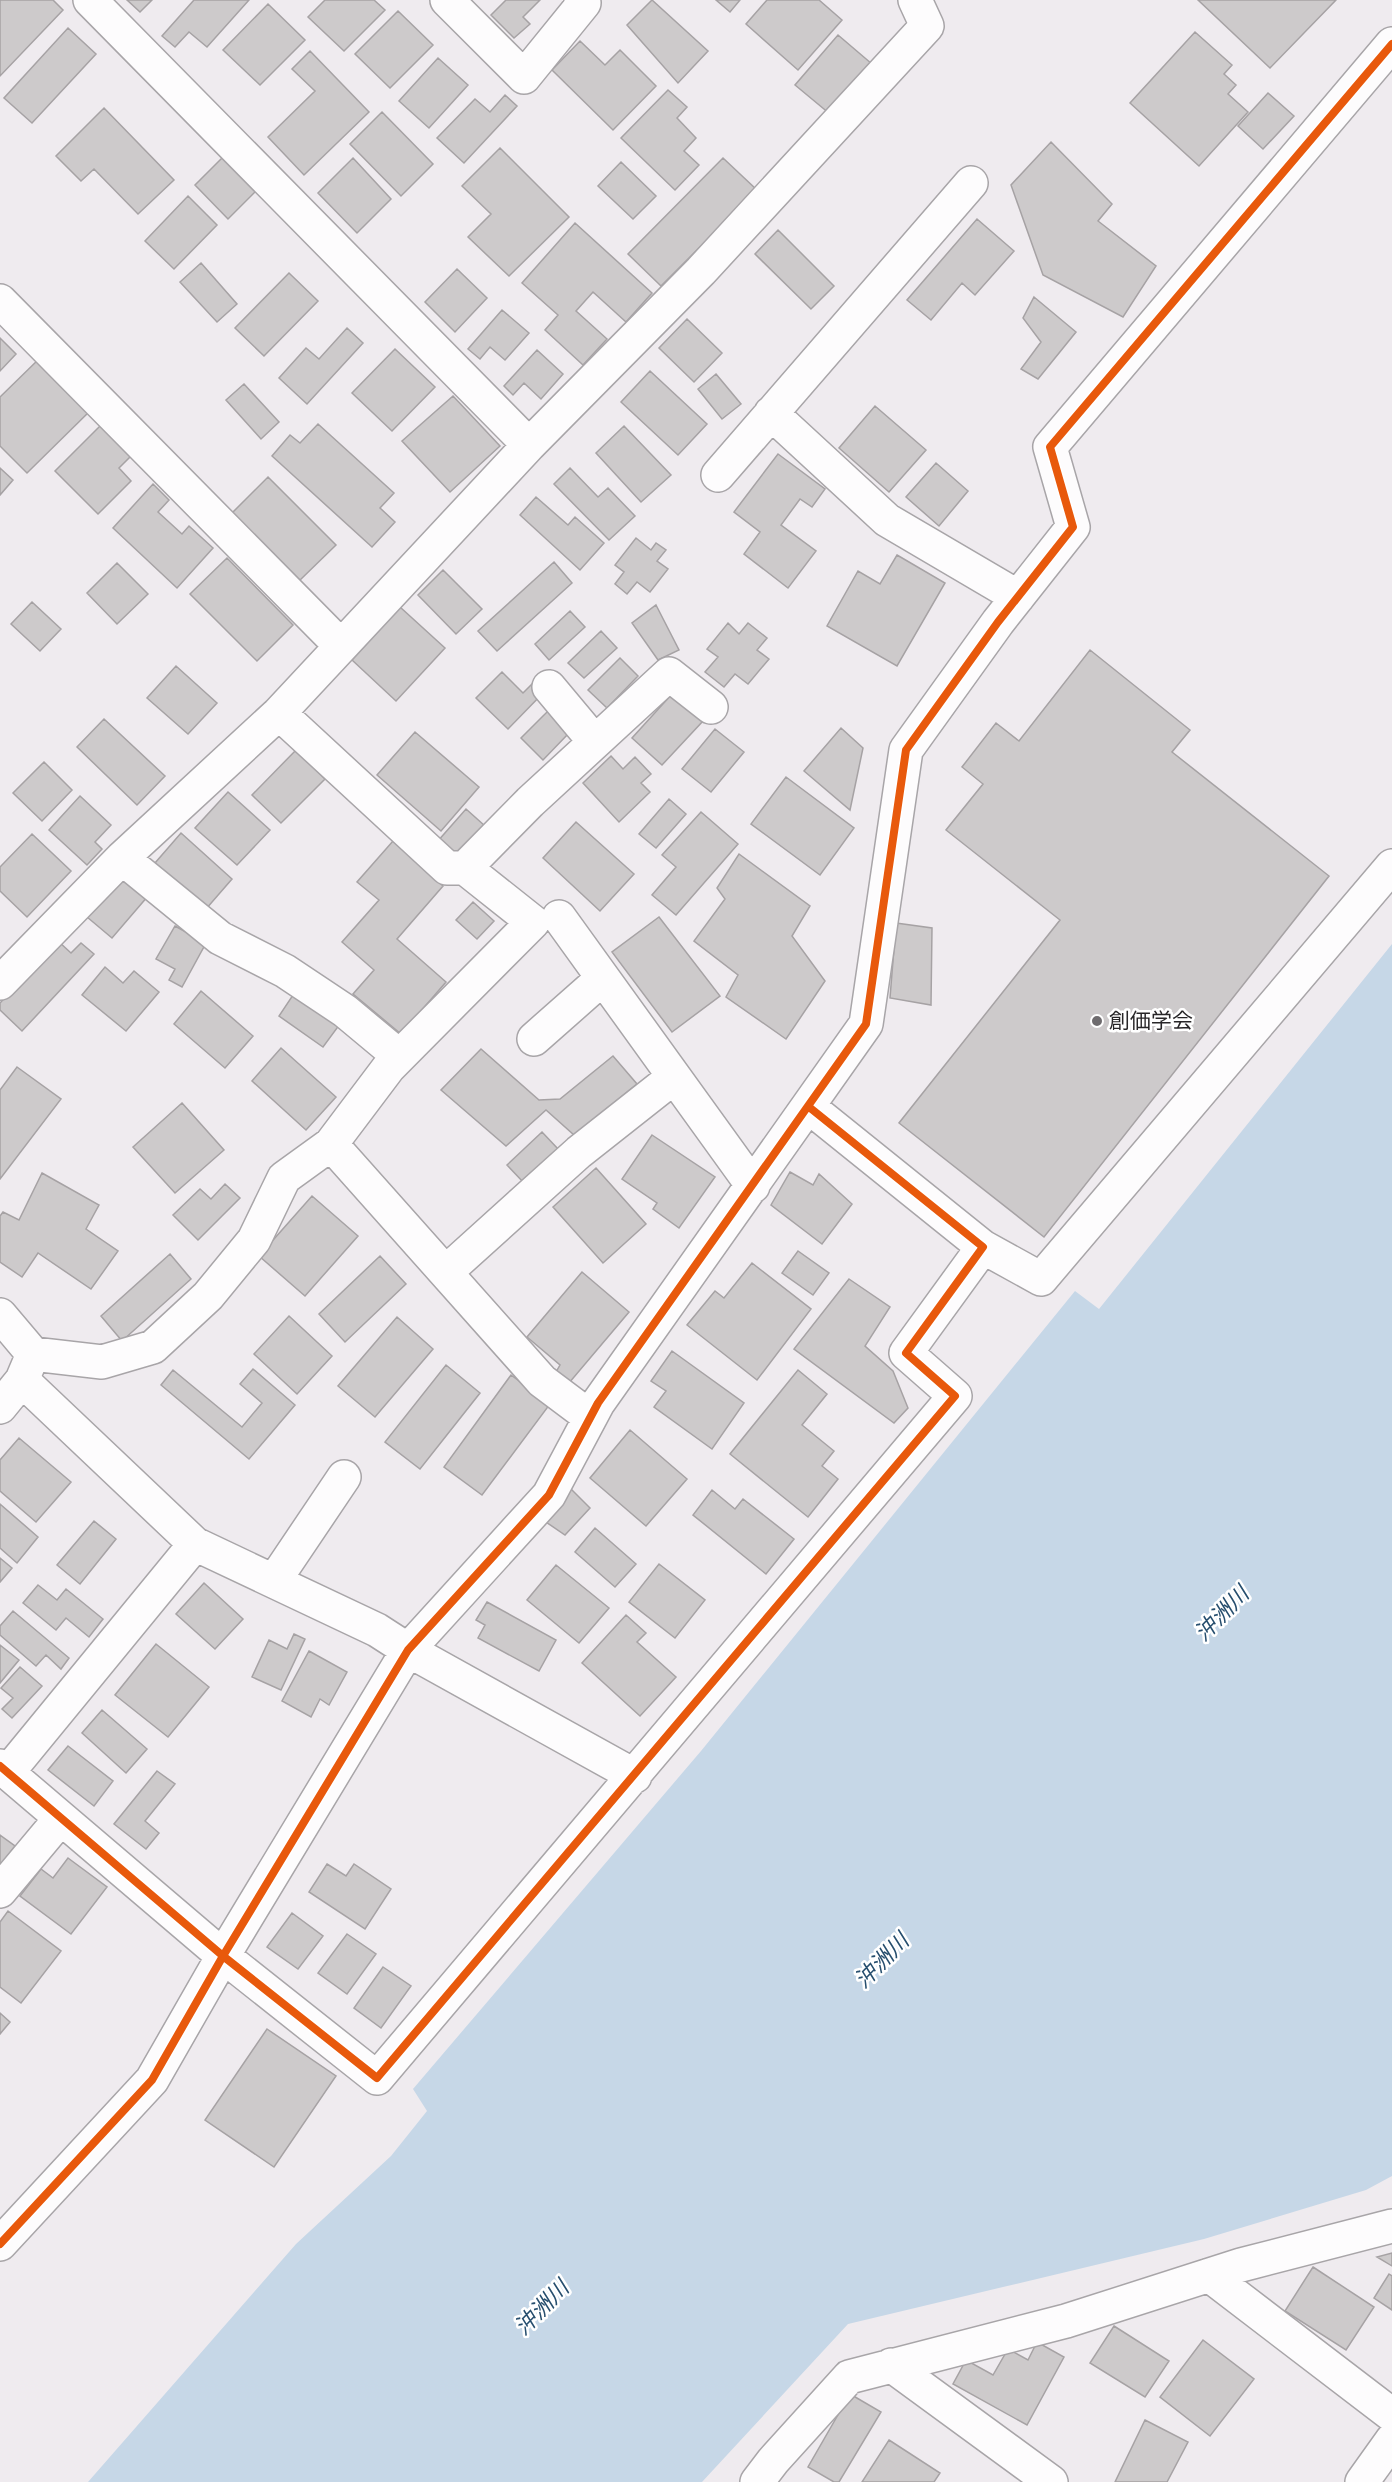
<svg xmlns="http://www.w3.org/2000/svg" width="1392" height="2482" font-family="'Alegreya Sans','Noto Sans JP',sans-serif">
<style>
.water{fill:#c6d7e7}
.building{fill:#cdcacb;stroke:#a6a2a4;stroke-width:1.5}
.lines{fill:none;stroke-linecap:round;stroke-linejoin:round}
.minor-casing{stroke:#a8a5a8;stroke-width:36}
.minor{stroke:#fdfcfd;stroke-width:33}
.cycleway-casing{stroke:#fff;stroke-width:11}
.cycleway{stroke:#e8590c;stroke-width:8}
.poi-dot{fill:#6e6b6e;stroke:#fff;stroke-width:2}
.labels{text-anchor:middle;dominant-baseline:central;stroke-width:5;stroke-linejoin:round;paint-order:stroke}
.poi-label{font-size:21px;fill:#282628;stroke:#fff;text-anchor:start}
.water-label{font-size:22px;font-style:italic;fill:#264e6e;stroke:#fff}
</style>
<rect width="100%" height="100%" fill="#efebef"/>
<path class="water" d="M1392,944V2176L1366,2190L1204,2239L848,2324L702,2482H88L296,2244L391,2156L427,2111L413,2089L701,1751L1075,1291L1099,1309Z"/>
<path class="building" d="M0,0H53L63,10L0,76Z
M127,0H152L140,12Z
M194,0H249L207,47L189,32L175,47L162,36Z
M325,0H374L385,10L344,51L308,17Z
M506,0H540L523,17L530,24L514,38L491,15Z
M652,0L708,51L678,83L627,25Z
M716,0H740L730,12Z
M767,0H819L842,20L798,70L746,24Z
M1198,0H1336L1270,68Z
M268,4L305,40L260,85L223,50Z
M398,11L433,45L390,88L355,54Z
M68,28L96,54L32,123L4,98Z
M1195,32L1232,65L1224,74L1236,85L1228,94L1248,112L1199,166L1130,103Z
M838,35L872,64L830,114L795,85Z
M580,41L605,65L620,50L656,86L613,130L552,70Z
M310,51L369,112L304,175L268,137L315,91L292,69Z
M438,58L468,85L429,128L399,101Z
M668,90L687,107L677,118L696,138L684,151L699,165L675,190L621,138Z
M1268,93L1294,116L1263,149L1238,126Z
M505,95L517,106L464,163L437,138L475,99L490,112Z
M104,108L174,180L138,214L94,169L81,181L56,156Z
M382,112L433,164L401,196L350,144Z
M1051,142L1112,204L1098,221L1156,266L1123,317L1043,275L1011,185Z
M500,148L569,217L509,276L468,237L491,214L462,186Z
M224,156L257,190L228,219L195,185Z
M353,158L391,199L357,233L318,193Z
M723,158L757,190L661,286L628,254Z
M621,162L656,196L633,219L598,186Z
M188,196L217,225L174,269L145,241Z
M977,219L1014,251L975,295L962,283L931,320L907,300Z
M575,223L652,293L626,322L593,292L576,311L607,339L583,365L545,330L558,315L522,283Z
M778,230L834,286L811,309L755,254Z
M201,263L237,304L217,322L180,282Z
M457,269L487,298L455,332L425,302Z
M289,273L318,301L264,356L235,328Z
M1034,297L1076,332L1038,379L1021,369L1041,342L1023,318Z
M502,310L529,333L505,360L490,347L480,359L468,349Z
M687,319L722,353L694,382L659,348Z
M347,328L363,343L307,404L279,378L306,348L319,359Z
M0,338L16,354L0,371Z
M395,349L435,387L392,431L352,393Z
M537,350L563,374L541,399L524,383L513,395L504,386Z
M42,356L94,407L27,473L0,446V397Z
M650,371L707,424L678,455L621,402Z
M716,374L741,404L722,419L698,389Z
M244,384L279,422L261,439L226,400Z
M453,396L500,446L450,492L402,441Z
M875,406L926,450L889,492L839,448Z
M102,424L132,455L119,468L131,481L98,514L55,471Z
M318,424L394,493L380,508L395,522L372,547L272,456L290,435L300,443Z
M624,426L671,475L641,502L596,453Z
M778,454L825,489L812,507L800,499L781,525L816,551L788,588L744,554L760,532L734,512Z
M936,463L968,491L939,526L906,497Z
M0,468L13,480L0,495Z
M570,468L598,497L608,488L635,516L609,540L554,484Z
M268,477L336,545L298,582L231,514Z
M153,484L169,500L158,512L182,534L189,526L213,548L177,588L113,528Z
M536,497L568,525L575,517L604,543L580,570L520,515Z
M636,538L651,550L656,543L666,550L657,561L668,569L650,592L637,582L627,594L615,584L624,572L615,565Z
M897,555L945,583L897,666L827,626L858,571L880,584Z
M227,558L293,625L257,661L190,594Z
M554,562L572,583L497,651L478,631Z
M117,563L148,594L117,624L87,593Z
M443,570L482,609L456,634L418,595Z
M32,602L61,629L40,651L11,624Z
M656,605L679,650L658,660L632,623Z
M400,607L445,648L396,701L352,660Z
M570,611L585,627L549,660L535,644Z
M728,623L739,634L748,623L767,638L757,650L769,659L748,684L735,674L724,687L705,672L718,657L707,649Z
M601,631L617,648L584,678L568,663Z
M1090,650L1190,730L1172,752L1329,876L1044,1237L899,1123L1060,920L946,830L983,784L962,767L996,723L1019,741Z
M620,658L638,676L607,708L588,690Z
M176,666L217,703L188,734L147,698Z
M502,672L523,693L532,684L543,693L508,729L476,698Z
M672,694L703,721L662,765L632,738Z
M548,711L569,733L543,760L521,738Z
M104,719L165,776L137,805L77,747Z
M841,728L863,748L850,810L804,771Z
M715,729L744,752L711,792L682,769Z
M415,732L479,787L441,831L377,775Z
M296,750L325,779L281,823L252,795Z
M611,756L623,769L635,757L651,774L641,783L650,792L619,822L583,783Z
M44,762L72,790L42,821L13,793Z
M786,777L854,828L820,875L751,824Z
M228,792L270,830L237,865L195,828Z
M80,796L111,825L95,842L102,849L87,865L49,830Z
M669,799L686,814L656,848L639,834Z
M466,809L485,826L455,859L437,842Z
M701,812L738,844L676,915L652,895L676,867L662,855Z
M576,822L634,874L600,911L543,858Z
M181,833L232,879L206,909L155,863Z
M32,834L71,871L27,917L0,891V867Z
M393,841L443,886L397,939L446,982L401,1034L353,994L374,970L342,942L379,900L357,882Z
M739,854L810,906L792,936L825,981L786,1039L726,997L738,975L694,941L725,899L717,888Z
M123,874L148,896L112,938L87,917Z
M473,902L494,921L477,939L456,920Z
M659,917L720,996L672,1032L612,952Z
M896,923L932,928L931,1005L890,998Z
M175,926L206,943L182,987L169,980L175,969L156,959Z
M58,941L71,953L81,943L94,954L22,1031L0,1010V1003Z
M105,967L123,983L134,971L159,992L126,1031L82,995Z
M201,991L253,1036L225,1068L174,1024Z
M295,992L340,1024L323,1047L279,1016Z
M281,1048L336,1097L306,1130L252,1081Z
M481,1049L539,1100L560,1099L613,1056L637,1084L574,1135L546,1110L506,1146L441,1090Z
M17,1067L61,1099L0,1179V1090Z
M182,1103L224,1150L175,1193L133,1147Z
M542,1132L559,1150L524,1183L507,1165Z
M652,1135L715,1177L679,1228L653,1209L657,1203L622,1179Z
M596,1168L646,1224L603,1263L553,1207Z
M790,1172L813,1185L819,1174L852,1204L822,1244L771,1205Z
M42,1173L99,1205L86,1229L118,1251L91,1289L38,1253L22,1277L0,1262V1216L3,1212L19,1220Z
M225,1184L240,1198L198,1240L173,1215L200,1189L211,1199Z
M312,1196L358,1236L305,1296L259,1256Z
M798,1251L829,1273L813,1295L782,1273Z
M170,1254L191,1279L122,1341L101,1316Z
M380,1256L406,1284L345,1342L319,1314Z
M752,1263L811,1309L757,1380L687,1325L715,1291L724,1298Z
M582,1272L629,1312L569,1383L556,1372L560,1365L527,1337Z
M849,1279L890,1307L865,1346L893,1371L908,1408L894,1423L794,1349Z
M289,1316L332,1356L297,1394L254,1354Z
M397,1317L433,1349L375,1417L338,1386Z
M672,1351L744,1403L712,1449L654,1407L666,1391L651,1381Z
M446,1365L480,1393L420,1469L385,1442Z
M253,1369L295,1405L249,1459L161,1385L173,1370L242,1427L262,1403L240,1384Z
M798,1370L827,1394L802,1425L834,1451L822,1466L838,1479L808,1517L730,1454Z
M511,1375L550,1404L482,1495L444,1467Z
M630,1430L687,1479L646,1526L590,1478Z
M19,1438L71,1482L36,1522L0,1491V1460Z
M570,1488L590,1508L565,1535L543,1520Z
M712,1490L735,1509L743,1499L794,1539L766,1574L693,1515Z
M0,1504L38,1537L17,1563L0,1548Z
M94,1521L116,1539L80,1584L57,1565Z
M595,1528L636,1564L615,1587L575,1552Z
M0,1558L12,1568L0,1582Z
M659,1564L705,1600L675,1638L629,1602Z
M556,1565L609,1608L579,1643L527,1600Z
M204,1583L243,1619L215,1649L176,1614Z
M38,1585L57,1600L66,1589L103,1619L89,1637L66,1618L56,1630L23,1603Z
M487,1602L556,1640L539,1671L478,1638L485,1625L476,1620Z
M13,1611L69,1658L61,1669L46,1655L36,1666L0,1635V1626Z
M626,1615L646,1633L637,1642L676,1677L640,1716L582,1663Z
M294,1634L305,1639L281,1690L252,1677L269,1640L287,1649Z
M156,1644L209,1687L168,1737L115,1695Z
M0,1645L19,1660L0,1683Z
M309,1651L347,1672L329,1705L320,1699L311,1717L282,1701Z
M20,1667L42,1686L12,1718L2,1709L13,1698L1,1688Z
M102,1710L147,1749L126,1773L82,1733Z
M68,1746L113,1781L94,1806L48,1770Z
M157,1771L175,1784L145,1821L159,1833L146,1849L114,1824Z
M0,1835L15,1846L0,1866Z
M68,1858L107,1887L71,1934L20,1896L41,1869L53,1878Z
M327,1864L346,1876L354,1864L391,1889L365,1929L309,1892Z
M8,1911L61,1951L21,2003L0,1987V1922Z
M292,1913L323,1936L298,1969L267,1947Z
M347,1934L376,1954L347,1994L318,1973Z
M383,1967L411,1986L381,2028L354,2008Z
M0,2013L10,2022L0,2034Z
M267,2029L336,2076L274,2167L205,2120Z
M1392,2253V2266L1377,2257Z
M1313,2267L1374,2307L1346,2350L1285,2311Z
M1389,2274L1392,2276V2310L1374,2298Z
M1114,2326L1169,2361L1145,2397L1090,2363Z
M1203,2340L1254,2379L1210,2436L1160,2397Z
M1037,2342L1064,2357L1027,2425L953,2384L966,2360L993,2375L1008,2349L1028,2360Z
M850,2394L881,2412L839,2482H834L808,2467Z
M1145,2420L1188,2442L1167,2482H1115Z
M889,2440L940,2473L934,2482H862Z"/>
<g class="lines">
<g class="minor-casing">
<path id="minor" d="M90,0L529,445
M447,0L524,77L584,3L581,0
M0,301L341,646
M771,413L887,520L1018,597
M718,475L971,183
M549,687L595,742
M279,713L447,868H465
M122,858L220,938L285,971L345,1011L399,1056
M559,917L753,1186
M0,983L122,858L279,713L529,445L701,271L927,26L915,0
M534,1039L603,978
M983,1247L1041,1279L1392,866
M446,1272L579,1152L674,1077
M0,1315L33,1354
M22,1380L33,1354L102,1362L153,1347L208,1296L254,1240L284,1178L331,1144
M0,1407L22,1380L195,1544L377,1630L408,1650L635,1776
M590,1417L542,1381L331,1144L389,1067L533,922L465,868L530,802L669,674L711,707
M274,1581L344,1477
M0,1766L223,1956L377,2078L955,1396L906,1353L983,1247L809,1107
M8,1772L195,1544
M0,1891L61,1818
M0,2244L152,2080L223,1956L408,1650L549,1495L598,1403L866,1024L906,750L998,622L1073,527L1050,447L1392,44
M1209,2275L1392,2415
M891,2365L1051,2482
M757,2482L773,2461L849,2377L1066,2321L1241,2265L1392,2226
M1362,2482L1392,2440"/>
</g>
<use href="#minor" class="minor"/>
<g class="cycleway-casing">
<path id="cycleway" d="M0,1766L223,1956L377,2078L955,1396L906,1353L983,1247L809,1107
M0,2244L152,2080L223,1956L408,1650L549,1495L598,1403L866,1024L906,750L998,622L1073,527L1050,447L1392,44"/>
</g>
<use href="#cycleway" class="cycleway"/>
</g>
<circle class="poi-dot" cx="1097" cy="1021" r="6"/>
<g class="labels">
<g class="poi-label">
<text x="1109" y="1021">創価学会</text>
</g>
<g class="water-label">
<text transform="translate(1222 1614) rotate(-46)">沖洲川</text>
<text transform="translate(882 1961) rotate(-46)">沖洲川</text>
<text transform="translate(542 2308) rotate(-46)">沖洲川</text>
</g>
</g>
</svg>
